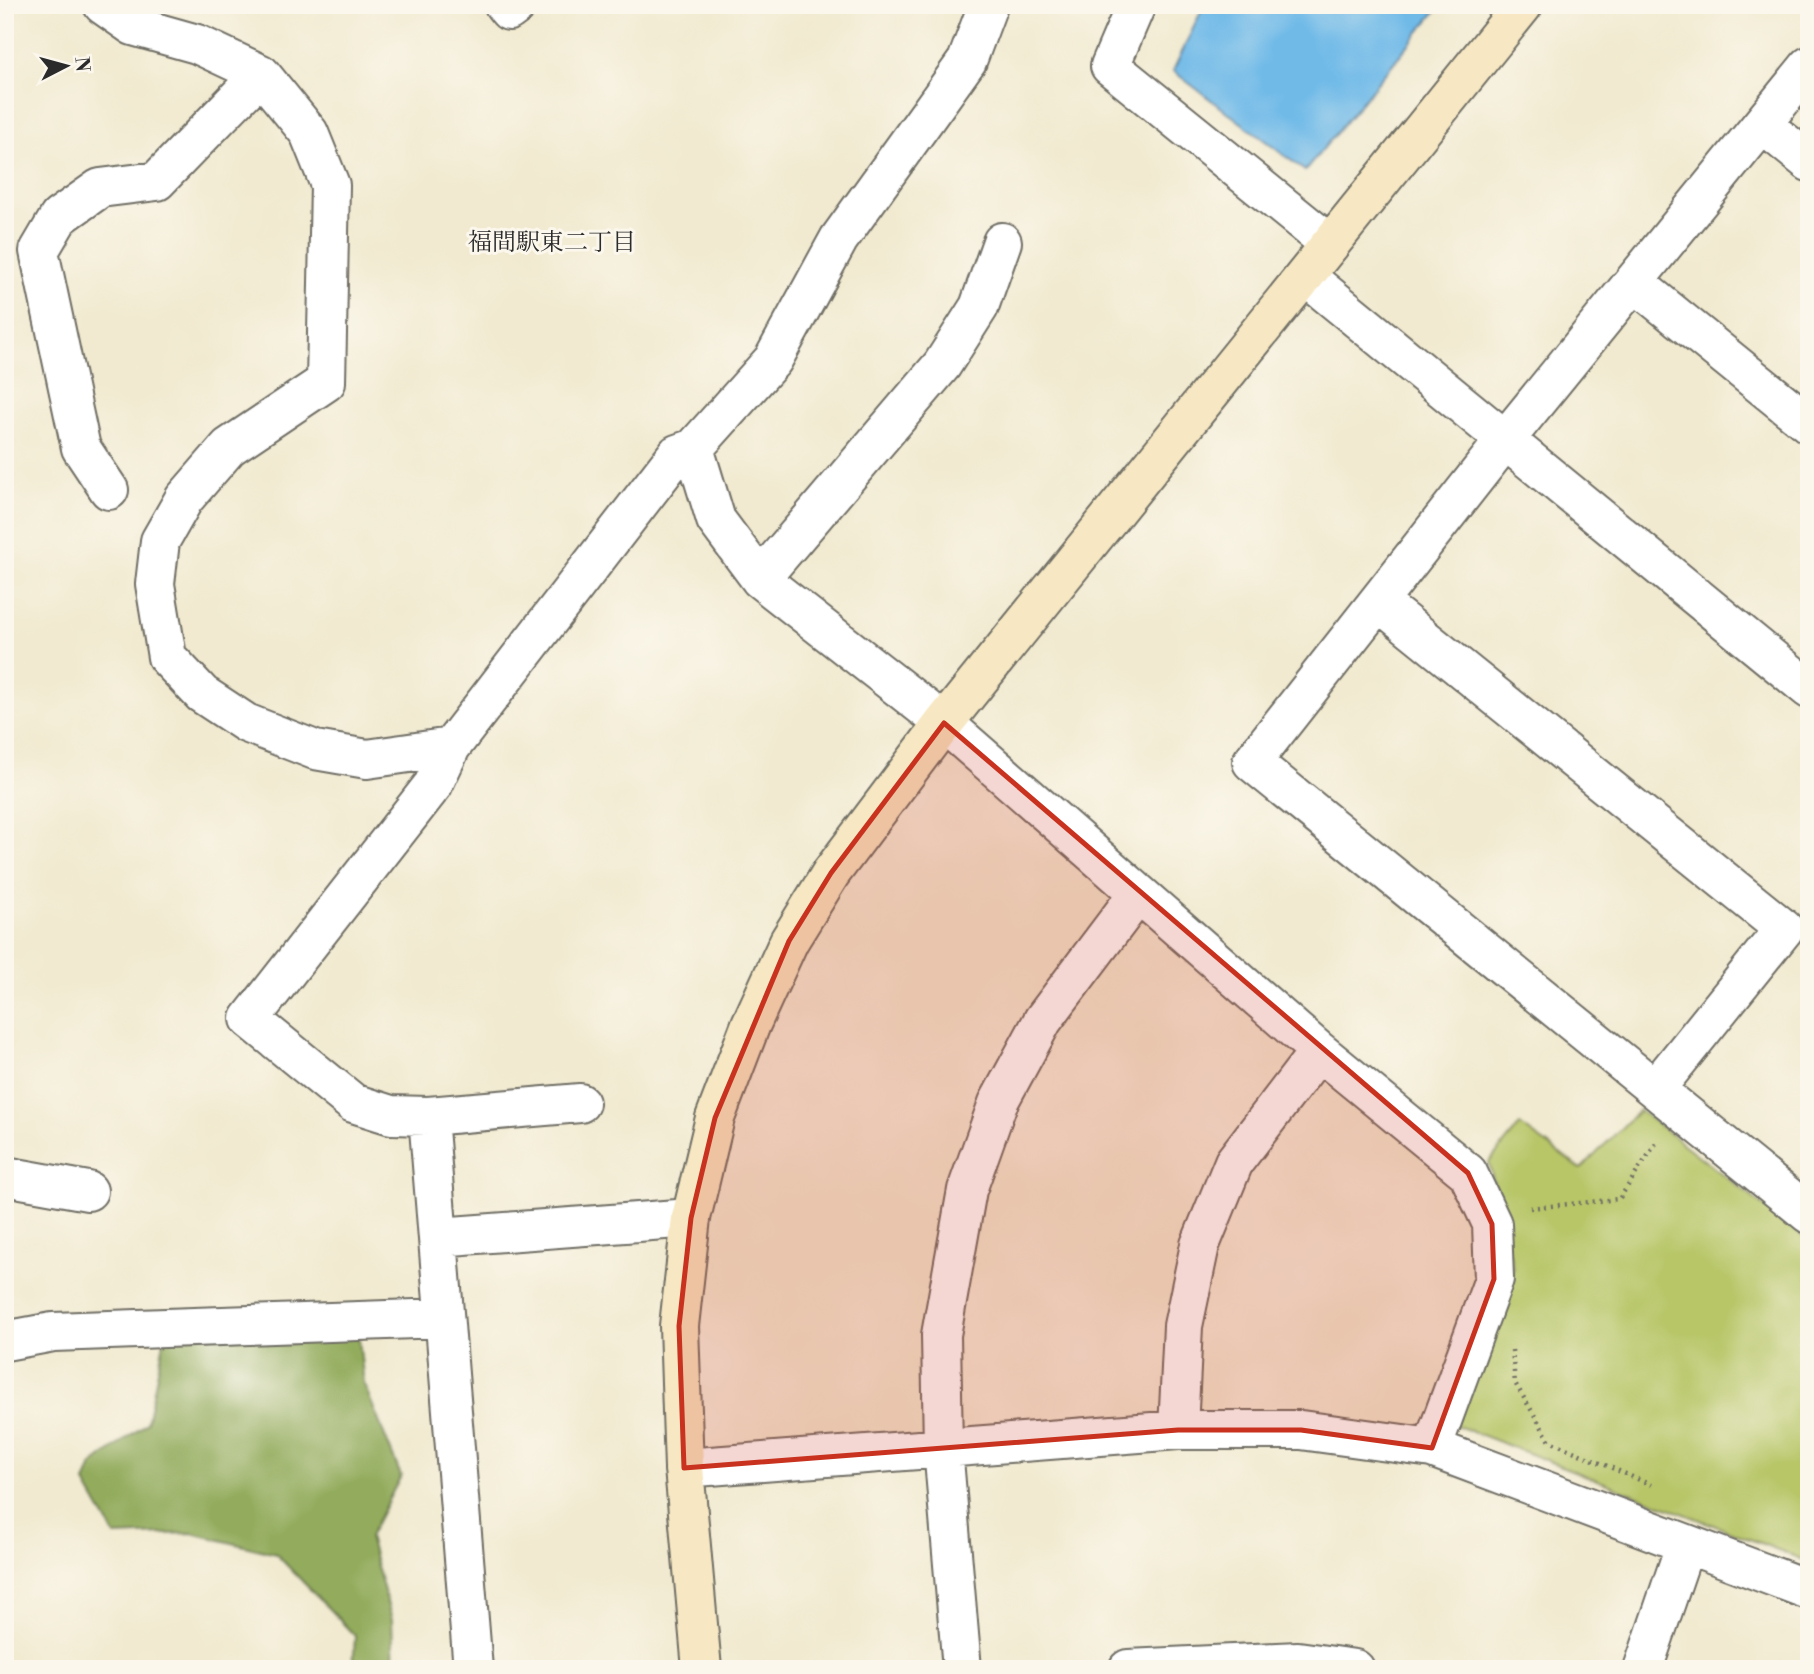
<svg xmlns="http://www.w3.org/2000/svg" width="1814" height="1674" font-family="'Libre Bodoni','Noto Serif JP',serif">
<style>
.green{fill:#b8c668;stroke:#72784a;stroke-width:2}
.forest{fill:#92ab5c;stroke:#5e6b44;stroke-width:2}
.water{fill:#6fbae8;stroke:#4d728a;stroke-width:2}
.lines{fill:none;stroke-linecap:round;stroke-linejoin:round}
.street-casing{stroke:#706e65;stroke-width:42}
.secondary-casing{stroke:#706e65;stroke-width:42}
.path{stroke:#706e65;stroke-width:4.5;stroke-dasharray:2 5;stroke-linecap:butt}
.street{stroke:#fff;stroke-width:38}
.secondary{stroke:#f7e8c3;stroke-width:38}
.marked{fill:#c8321e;fill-opacity:0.2;stroke:#c8321e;stroke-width:5;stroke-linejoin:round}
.labels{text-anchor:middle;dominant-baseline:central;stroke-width:6;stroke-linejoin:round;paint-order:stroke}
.neighbourhood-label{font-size:24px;fill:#2b2b2b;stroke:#fbf7ec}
</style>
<rect width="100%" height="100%" fill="#fbf7ec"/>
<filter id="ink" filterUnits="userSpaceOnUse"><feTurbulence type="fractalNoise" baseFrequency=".0143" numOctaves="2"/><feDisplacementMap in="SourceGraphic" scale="14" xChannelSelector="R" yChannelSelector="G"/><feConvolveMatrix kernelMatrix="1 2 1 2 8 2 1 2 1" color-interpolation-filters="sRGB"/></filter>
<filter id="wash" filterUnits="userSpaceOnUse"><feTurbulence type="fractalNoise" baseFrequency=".00686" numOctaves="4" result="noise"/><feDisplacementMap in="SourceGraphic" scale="28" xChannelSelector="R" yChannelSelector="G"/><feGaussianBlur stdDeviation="1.57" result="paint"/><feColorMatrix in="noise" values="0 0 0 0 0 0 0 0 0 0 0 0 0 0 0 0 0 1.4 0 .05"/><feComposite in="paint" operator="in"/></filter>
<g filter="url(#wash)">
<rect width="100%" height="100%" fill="#f1ead0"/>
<path class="green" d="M1639,1110L1809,1241V1562L1455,1425L1513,1269L1489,1162L1520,1125L1581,1169Z"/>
<path class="forest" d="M358,1330L364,1384L401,1476L369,1537L392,1620L394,1669H353L355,1636L276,1554L192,1533L115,1536L85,1483L92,1465L147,1423L165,1337Z"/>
<path class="water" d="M1204,5H1441L1305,171L1173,71Z"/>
</g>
<g filter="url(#ink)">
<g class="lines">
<g class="street-casing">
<path id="street" d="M103,5L133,26L197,44L261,74L309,133L330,185L326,382L229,447L184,499L160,541L155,584L167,657L202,694L246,723L315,750L367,759L451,747
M504,5L509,11L517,5
M1136,5L1110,66L1330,244
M1809,66L1505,440L1252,762L1809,1214
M1762,124L1809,162
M1305,276L1809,689
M1635,283L1809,424
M694,448L716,520L760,579L944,723L1319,1051L1468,1173L1492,1224L1494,1279L1432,1448
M109,490L81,448L39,251L59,217L100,188L157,181L261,74
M760,579L942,365L979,307L1002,242
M1380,603L1784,929L1656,1088
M580,1103L428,1116L391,1115L353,1103L250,1019L433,785L451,747L677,454L694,448L773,360L839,239L967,61L988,5
M428,1116L473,1669
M5,1176L88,1191
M438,1237L691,1218
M5,1341L53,1332L443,1318
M1178,1430L1183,1326L1200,1245L1234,1162L1319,1051
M684,1468L1178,1430H1301L1432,1448L1809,1590
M962,1669L943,1448L941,1335L967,1190L998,1103L1043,1020L1138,894
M1128,1669L1298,1661L1355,1669
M1643,1669L1685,1546"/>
</g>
<g class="secondary-casing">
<path id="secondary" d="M702,1669L684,1468L679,1326L691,1218L715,1118L751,1024L789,941L831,873L944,723L1523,5"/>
</g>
<path class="path" d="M1530,1208L1619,1199L1657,1142
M1512,1350L1515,1383L1550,1441L1651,1485"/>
<use href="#street" class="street"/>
<use href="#secondary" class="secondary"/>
</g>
</g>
<path class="marked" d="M944,723L1468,1173L1492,1224L1494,1279L1432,1448L1301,1430H1178L684,1468L679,1326L691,1218L715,1118L789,941L831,873Z"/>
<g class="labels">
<g class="neighbourhood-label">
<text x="552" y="243">福間駅東二丁目</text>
</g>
</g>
<rect width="1814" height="1674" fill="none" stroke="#fbf7ec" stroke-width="28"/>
<g transform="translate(66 66) rotate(84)" stroke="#fbf7ec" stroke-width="5" paint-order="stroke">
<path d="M0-5L12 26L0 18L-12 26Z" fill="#2b2b2b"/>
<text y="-10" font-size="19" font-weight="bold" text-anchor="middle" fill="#2b2b2b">N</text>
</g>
</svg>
